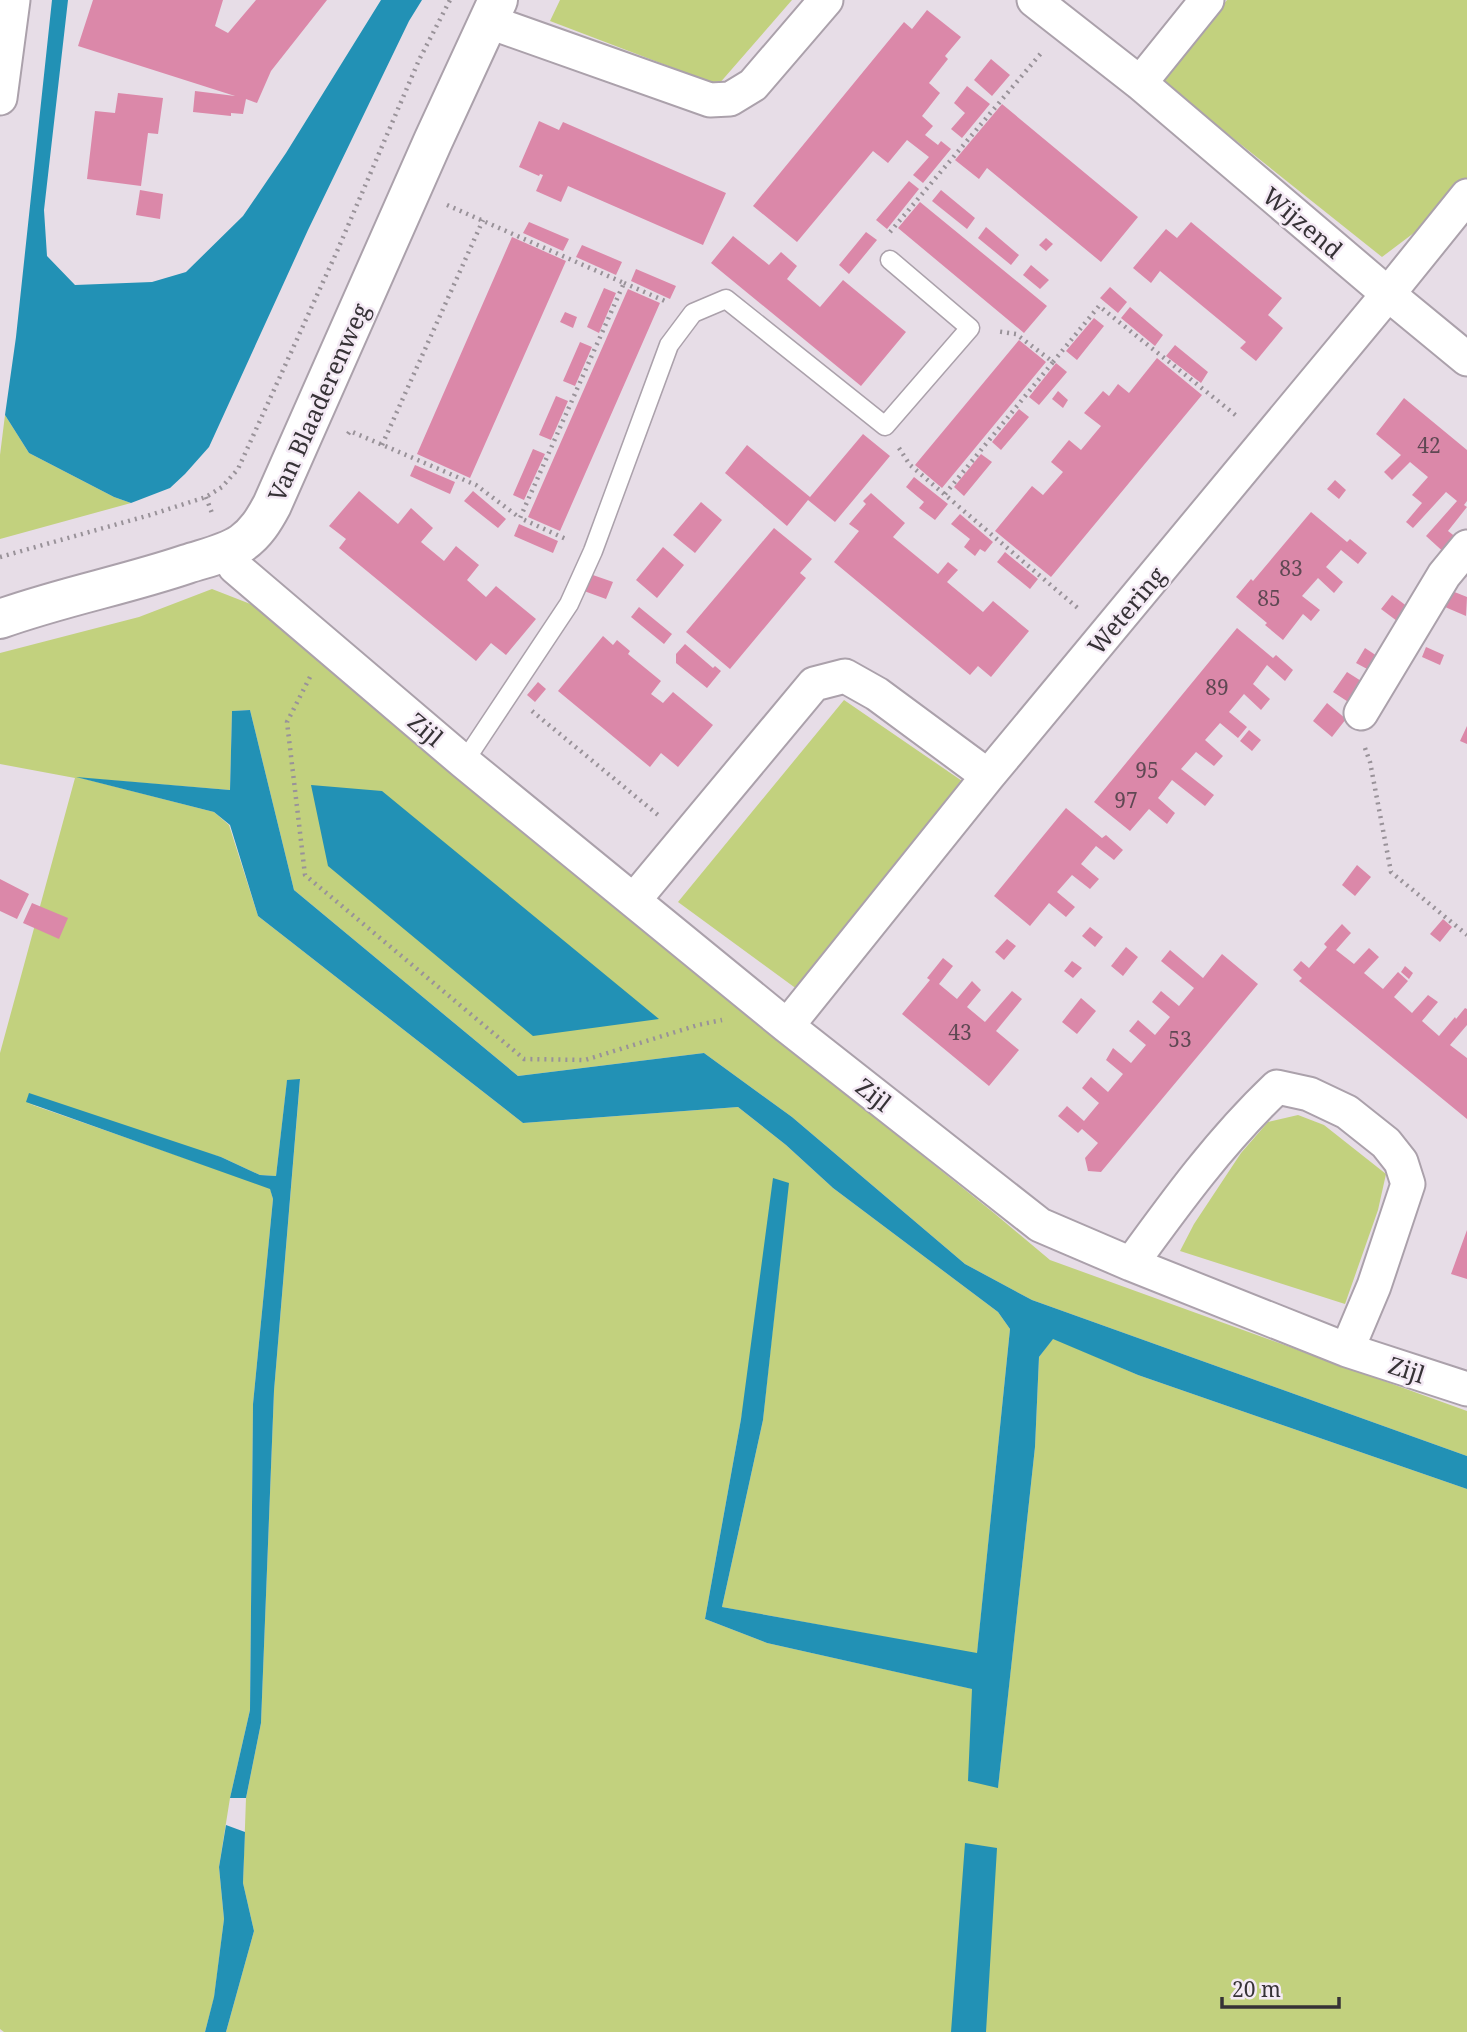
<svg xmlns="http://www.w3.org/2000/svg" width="1467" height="2032" font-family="'Noto Serif',serif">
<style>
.green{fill:#c2d17e}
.water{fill:#2291b5}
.building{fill:#db88a9}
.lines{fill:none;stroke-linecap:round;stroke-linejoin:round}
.lane-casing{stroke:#aba1ab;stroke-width:21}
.street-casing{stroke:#aba1ab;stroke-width:37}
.secondary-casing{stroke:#aba1ab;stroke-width:42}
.path{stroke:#999299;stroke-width:4.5;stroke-dasharray:2 5;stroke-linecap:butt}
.lane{stroke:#fff;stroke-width:18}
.street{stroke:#fff;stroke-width:33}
.secondary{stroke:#fff;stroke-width:38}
.labels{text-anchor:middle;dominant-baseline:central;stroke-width:5;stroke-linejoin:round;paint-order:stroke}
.number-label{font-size:21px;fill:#5f4853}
.street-label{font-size:24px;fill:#363236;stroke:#f4eaf5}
</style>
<rect width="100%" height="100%" fill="#e7dde7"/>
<path class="green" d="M560,0H792L718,85L550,21Z
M1227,0H1467V179L1439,214L1382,257L1160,80Z
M5,415L29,453L114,497L131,503L0,539V455Z
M212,589L253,605L453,768L773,1036L994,1213L1050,1260L1467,1411V1456L1032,1300L965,1264L792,1117L704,1053L518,1076L294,890L250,710L232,711L230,790L81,778L214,812L229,825L258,916L523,1123L738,1107L786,1145L833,1188L998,1312L1010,1329L977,1654L722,1607L763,1420L788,1184L741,1419L705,1619L767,1643L973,1689L998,1787L1035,1447L1039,1357L1053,1338L1138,1375L1467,1489V2032H226L254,1931L243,1883L246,1798L261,1723L274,1391L300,1080L287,1081L276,1176L260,1175L221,1157L27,1103L270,1188L273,1199L253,1404L250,1710L230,1798L219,1867L224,1919L214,1998L205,2032H4L0,2029V1053L75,778L0,764V653L139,617Z
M844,700L965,783L805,995L678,902Z
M1298,1115L1324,1125L1386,1174L1378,1210L1345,1304L1180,1251L1194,1224L1241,1153L1268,1122Z"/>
<path class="water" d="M52,0H68L44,210L47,256L75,285L152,282L186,272L243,216L286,153L381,0H422L409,21L308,230L209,447L185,474L170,488L131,503L114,497L29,453L5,415L16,337Z
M250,710L294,890L518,1076L704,1053L792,1117L965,1264L1032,1300L1467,1456V1489L1138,1375L1053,1339L1039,1357L1035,1447L998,1788L968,1781L972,1689L767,1643L705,1619L741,1419L773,1178L789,1183L763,1420L722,1607L977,1653L1010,1329L998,1312L833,1188L786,1145L738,1107L523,1123L258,916L230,825L214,812L76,777L230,790L232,711Z
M311,785L382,791L659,1019L533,1036L328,866Z
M300,1079L274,1391L261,1723L246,1798H230L250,1710L253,1404L273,1199L270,1189L26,1102L29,1093L221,1157L260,1175L276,1176L287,1080Z
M226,1825L245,1832L243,1883L254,1931L226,2032H205L214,1997L224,1919L219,1867Z
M965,1843L997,1848L986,2032H951Z"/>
<path class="building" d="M93,0H223L215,26L228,33L256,0H327L271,71L257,103L246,99L243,114L231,113V116L193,112L195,91L235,96L78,46Z
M927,10L961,37L945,56L948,59L929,83L940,93L922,116L933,126L925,135L938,145L941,141L951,149L923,183L913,175L929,157L907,140L888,163L873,151L797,242L753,206L904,22L912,29Z
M991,59L1010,75L992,96L974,80Z
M967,86L990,104L962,138L951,129L965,113L954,103Z
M118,93L163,98L158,134L148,133L141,186L87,179L95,111L115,113Z
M1002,104L1138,217L1101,262L987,168L979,179L955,160Z
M539,121L559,130L563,122L726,193L703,245L568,186L561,202L536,191L543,175L540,174L539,176L519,167Z
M909,181L919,189L887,229L876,220Z
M140,190L163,194L160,219L136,215Z
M941,190L975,218L967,229L932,201Z
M920,202L1047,306L1024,333L898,228Z
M529,222L569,239L563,251L523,233Z
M1191,222L1282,298L1268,315L1283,328L1256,361L1240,348L1246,342L1160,271L1151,283L1133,268L1166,229L1177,238Z
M986,227L1019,255L1011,265L978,238Z
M866,232L877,240L849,274L839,265Z
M733,236L769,265L781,252L797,266L787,279L820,307L843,280L906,332L861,386L711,263Z
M512,237L566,261L470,478L417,454Z
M1046,238L1053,244L1046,251L1039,245Z
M582,245L622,262L616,275L576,257Z
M1031,265L1049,280L1040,289L1023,275Z
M636,269L676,286L670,299L631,281Z
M1110,287L1127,302L1118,313L1100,298Z
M604,288L616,293L599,333L587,327Z
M628,289L660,303L560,531L528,517Z
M1130,307L1163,335L1155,346L1121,318Z
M565,312L577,317L573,328L560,322Z
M1094,318L1104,326L1077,360L1066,351Z
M1019,340L1046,362L942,488L915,465Z
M580,342L592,347L575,386L563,381Z
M1175,345L1208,372L1201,383L1166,356Z
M1157,358L1202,395L1051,577L995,531L1032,486L1043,495L1063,472L1051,462L1069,440L1081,450L1101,426L1084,413L1103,391L1109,396L1118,384L1129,393Z
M1056,363L1067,372L1039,405L1029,397Z
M1058,391L1068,400L1063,408L1052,399Z
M556,396L568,401L551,440L539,435Z
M1404,398L1467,450V501L1464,505L1467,507L1448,531L1461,541L1448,556L1426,536L1457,501L1446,492L1413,528L1406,522L1422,503L1412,495L1428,477L1410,462L1392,480L1384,472L1401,455L1376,434Z
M1019,409L1029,417L1001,450L992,442Z
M863,434L890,456L835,522L808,500L787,526L725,473L747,445L810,497Z
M533,449L545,454L524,500L513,495Z
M981,454L992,462L964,496L954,487Z
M415,465L455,482L450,494L410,476Z
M914,477L948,504L935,520L919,508L924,502L906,487Z
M1335,480L1346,490L1339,499L1327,489Z
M359,491L398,524L411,508L433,528L421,542L444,561L456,546L479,565L467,580L486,597L496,586L536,619L506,655L491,643L476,661L339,548L346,539L329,526Z
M473,491L506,519L498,528L464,501Z
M871,493L905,523L893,537L938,574L948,562L958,570L947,582L983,612L993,601L1029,631L991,677L978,666L970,675L834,562L859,531L849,524L866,504L863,501Z
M701,502L722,520L695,553L673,535Z
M1311,512L1347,542L1350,539L1367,553L1358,564L1341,550L1326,567L1343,582L1334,593L1318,578L1302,596L1320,610L1311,621L1303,614L1283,640L1265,625L1267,623L1236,597L1251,579L1253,581Z
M960,514L993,542L985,552L980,549L975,556L964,547L970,539L951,524Z
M519,524L558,541L553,553L514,536Z
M774,528L812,559L800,573L806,578L730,669L686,632Z
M663,547L684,565L657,598L636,580Z
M1005,552L1038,579L1030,589L997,562Z
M590,574L613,582L606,599L584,591Z
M1452,591L1467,597L1466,616L1445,607Z
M1392,595L1408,607L1397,621L1381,609Z
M639,607L672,634L664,644L631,617Z
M1237,628L1273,658L1276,655L1293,670L1285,681L1267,665L1253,684L1270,699L1261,710L1244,694L1229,712L1247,727L1238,738L1220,723L1205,740L1223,756L1214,766L1196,752L1181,769L1214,795L1205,806L1172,780L1158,798L1175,813L1167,824L1149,809L1130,831L1094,802Z
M603,636L613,645L617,640L630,651L628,654L661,681L651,694L663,703L673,692L713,725L678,767L661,753L650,767L558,691Z
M685,644L713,668L715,666L721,671L707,688L676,663V654Z
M1426,647L1444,655L1440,665L1422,657Z
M1365,648L1377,656L1369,670L1356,663Z
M1347,672L1369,686L1356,707L1333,692Z
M538,682L546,689L535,702L527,695Z
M1327,703L1346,719L1332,737L1313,721Z
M1467,726V744L1460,741Z
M1249,730L1261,740L1252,751L1240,741Z
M1066,808L1102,838L1106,835L1123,850L1114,860L1096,846L1081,864L1099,879L1090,889L1072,875L1057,892L1075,907L1066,917L1049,903L1030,926L994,896Z
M1357,865L1371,877L1355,896L1342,885Z
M0,879L29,894L17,919L0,911Z
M32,903L68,918L59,939L23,923Z
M1443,919L1452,927L1440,942L1430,934Z
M1342,924L1351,933L1336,950L1354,964L1369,948L1379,957L1364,973L1383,989L1398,972L1408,981L1394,997L1412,1013L1428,995L1438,1002L1422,1021L1439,1036L1455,1017L1456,1019L1465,1008L1467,1009V1025L1450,1045L1467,1058V1119L1299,981L1302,978L1293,970L1301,961L1309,968L1327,947L1324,944Z
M1090,927L1103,937L1095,947L1082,936Z
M1007,939L1016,946L1004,960L995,952Z
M1126,947L1138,957L1123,976L1111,966Z
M1170,950L1203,978L1222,954L1258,984L1101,1172L1088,1171L1085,1158L1098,1143L1082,1129L1078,1133L1058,1116L1067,1106L1084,1121L1099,1103L1082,1088L1091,1077L1108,1092L1123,1074L1106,1060L1113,1048L1131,1063L1146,1045L1129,1031L1138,1020L1155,1035L1170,1017L1152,1002L1161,991L1179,1006L1194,988L1161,961Z
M943,958L953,966L939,984L957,999L972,981L981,990L967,1007L985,1022L1012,991L1022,999L996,1031L1019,1050L989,1086L902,1014L930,980L927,978Z
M1072,961L1082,968L1073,978L1064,971Z
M1405,966L1413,973L1409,979L1401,972Z
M1081,998L1096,1011L1077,1034L1062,1022Z
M1467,1230V1279L1451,1274Z"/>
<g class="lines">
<g class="lane-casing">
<path id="lane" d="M464,762L569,604L593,551L669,345L693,313L726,299L885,426L970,328L890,260"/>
</g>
<g class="street-casing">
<path id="street" d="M1034,0L1140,83L1388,294L1467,359
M487,21L710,100L730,99L753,85L826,0
M1140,83L1207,0
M0,98L13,0
M227,551L235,567L464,762L787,1026L1040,1225L1131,1264L1347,1350L1467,1389
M1361,713L1444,575L1467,547
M634,900L814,684L845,676L877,694L988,776
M787,1026L988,776L1388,294L1467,196
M1131,1264C1176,1202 1221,1140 1277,1087L1309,1094L1347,1112L1386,1143L1401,1162L1408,1184L1374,1286L1347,1350"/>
</g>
<g class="secondary-casing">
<path id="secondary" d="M0,619C61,597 125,585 187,564C205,558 226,554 242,543C256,533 264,520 272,505L433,141L498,0"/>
</g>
<path class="path" d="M447,205L624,283L520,518L566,539
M890,232L1042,52
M624,283L665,301
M1053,362L1099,306L1238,417
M348,434L350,431L476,485L520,518
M382,445L483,220
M899,448L910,465L1080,610
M945,494L1053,362L1016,334L996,331
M206,497L213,516
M0,557L150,515L206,497L222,487L238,469L338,249L419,60L450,0
M310,677L287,722L305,875L524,1059L585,1060L698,1025L722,1020
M532,711L658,815
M1365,748L1370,762L1391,872L1467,935"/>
<use href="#lane" class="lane"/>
<use href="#street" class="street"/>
<use href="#secondary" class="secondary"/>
</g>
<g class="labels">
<g class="number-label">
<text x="1429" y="445">42</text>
<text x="1291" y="568">83</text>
<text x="1269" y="598">85</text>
<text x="1217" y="687">89</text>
<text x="1147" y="770">95</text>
<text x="1126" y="800">97</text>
<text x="960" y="1032">43</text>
<text x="1180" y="1039">53</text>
</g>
<g class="street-label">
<text transform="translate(1303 222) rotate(40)">Wijzend</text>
<text transform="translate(318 402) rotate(-66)">Van Blaaderenweg</text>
<text transform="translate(1126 610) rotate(-50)">Wetering</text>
<text transform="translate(426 729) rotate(40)">Zijl</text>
<text transform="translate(874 1094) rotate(38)">Zijl</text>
<text transform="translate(1407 1369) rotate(18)">Zijl</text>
</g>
</g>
<path d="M1222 1997v10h117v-10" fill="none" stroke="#363236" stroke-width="3.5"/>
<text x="1232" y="1997" font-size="21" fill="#363236" stroke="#f4eaf5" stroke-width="5" paint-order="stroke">20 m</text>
</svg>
